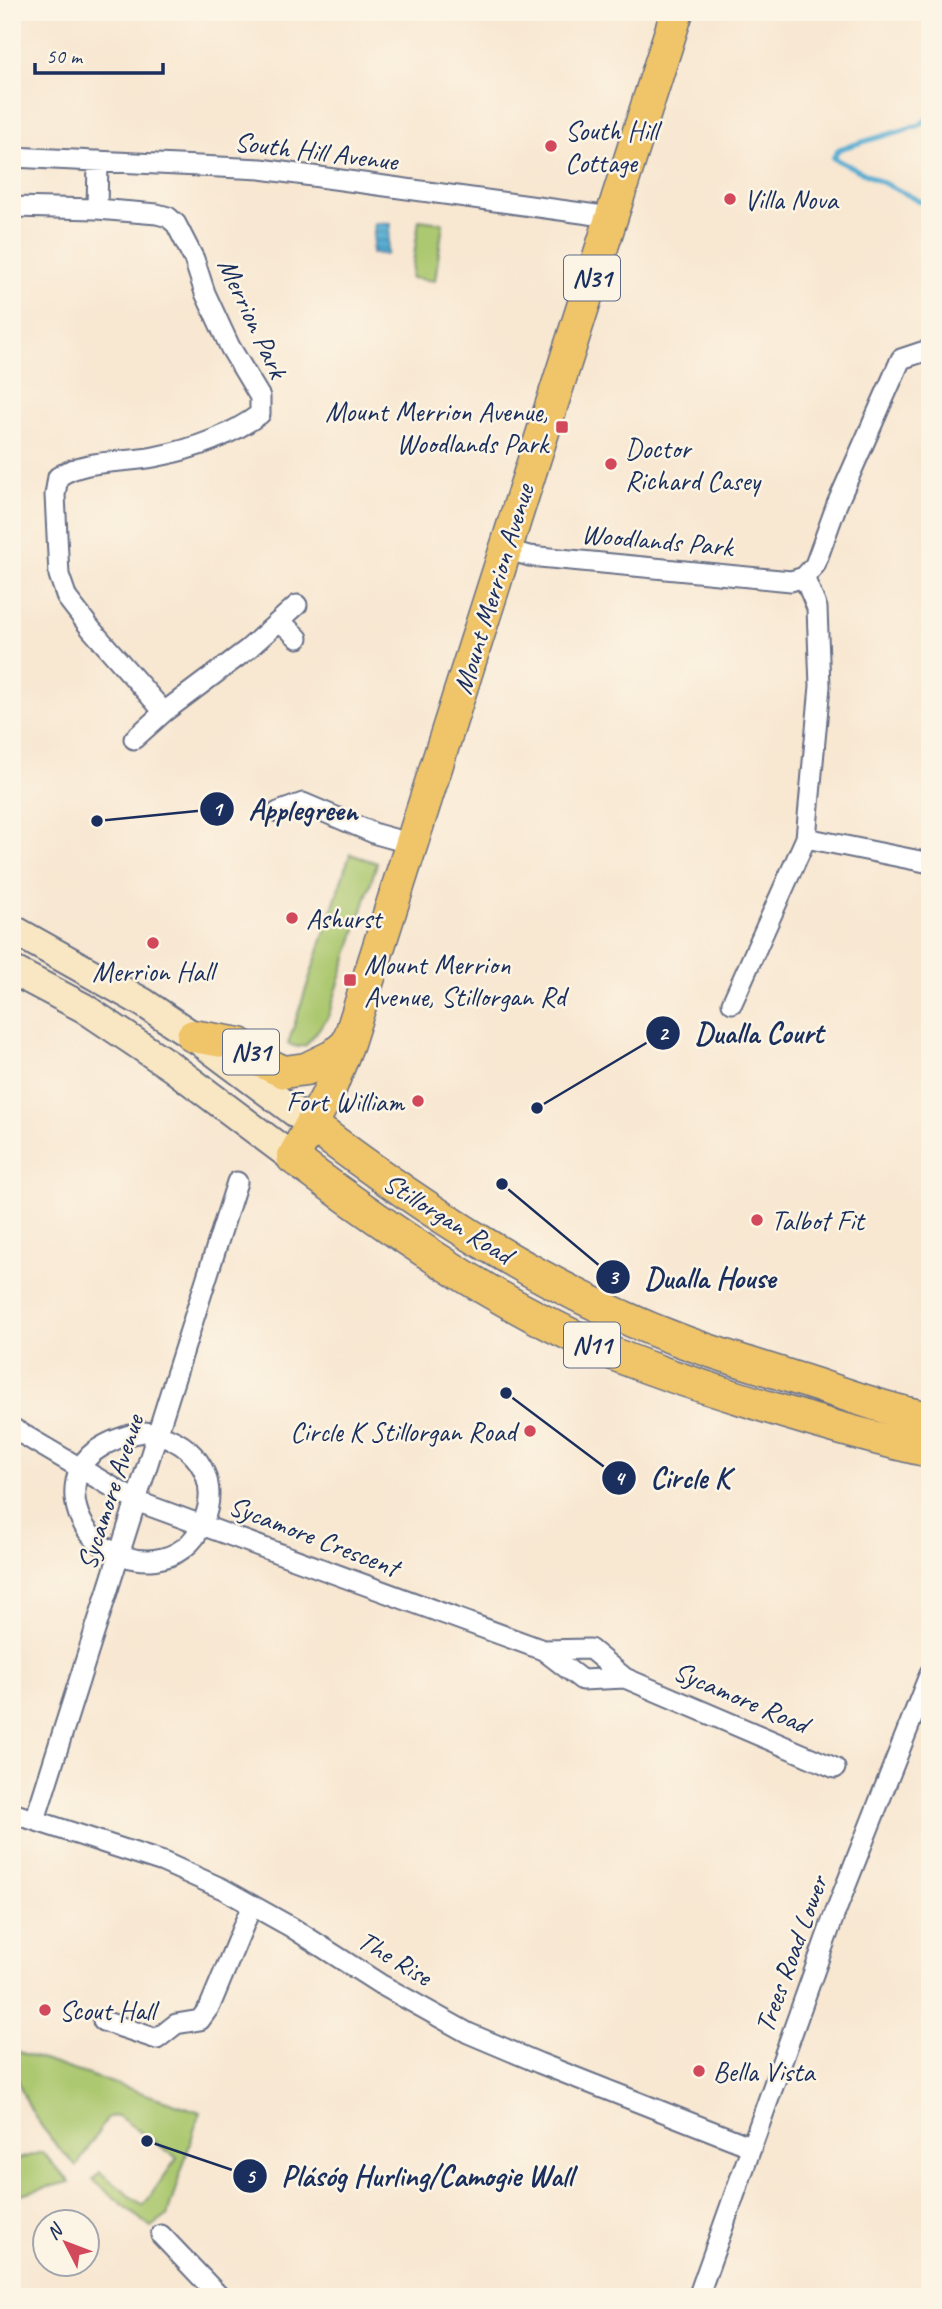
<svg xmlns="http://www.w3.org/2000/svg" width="942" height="2309" font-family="Caveat,sans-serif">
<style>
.green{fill:#acc86f;stroke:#647c66;stroke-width:2}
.water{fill:url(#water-rules);stroke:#386e98;stroke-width:2}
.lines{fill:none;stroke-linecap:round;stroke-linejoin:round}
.stream{stroke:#54acd1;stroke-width:5}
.minor-casing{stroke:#686f86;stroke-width:23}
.secondary-casing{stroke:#686f86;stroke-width:32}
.trunk-casing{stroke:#686f86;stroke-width:35}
.minor{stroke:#fff;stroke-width:19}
.secondary{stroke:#f9e7c3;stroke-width:28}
.trunk{stroke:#f0c469;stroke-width:32}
.poi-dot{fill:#d1495b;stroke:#fcf5e5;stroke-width:2.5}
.labels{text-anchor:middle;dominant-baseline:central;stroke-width:5;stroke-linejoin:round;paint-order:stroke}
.shield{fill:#fcf5e5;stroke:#5e6a86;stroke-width:2}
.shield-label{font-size:26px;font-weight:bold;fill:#1b2f5e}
.poi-label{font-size:28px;fill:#1b2f5e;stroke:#fcf5e5;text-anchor:start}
.street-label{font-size:28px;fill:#1b2f5e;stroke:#fcf5e5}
.leader{fill:none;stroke:#1b2f5e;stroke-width:2.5}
.callout-dot{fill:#1b2f5e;stroke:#fcf5e5;stroke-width:2.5}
.mark-label{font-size:21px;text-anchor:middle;font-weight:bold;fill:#fff}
.callout-label{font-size:30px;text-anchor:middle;font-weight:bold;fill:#1b2f5e;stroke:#fcf5e5;stroke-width:5;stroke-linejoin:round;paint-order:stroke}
</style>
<defs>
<pattern id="water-rules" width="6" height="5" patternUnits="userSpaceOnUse" patternTransform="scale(1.75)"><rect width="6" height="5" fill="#54acd1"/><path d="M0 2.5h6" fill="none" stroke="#458cad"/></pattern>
</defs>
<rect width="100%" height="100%" fill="#fcf5e5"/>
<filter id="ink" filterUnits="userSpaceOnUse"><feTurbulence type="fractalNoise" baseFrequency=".0143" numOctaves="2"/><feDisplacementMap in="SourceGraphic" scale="14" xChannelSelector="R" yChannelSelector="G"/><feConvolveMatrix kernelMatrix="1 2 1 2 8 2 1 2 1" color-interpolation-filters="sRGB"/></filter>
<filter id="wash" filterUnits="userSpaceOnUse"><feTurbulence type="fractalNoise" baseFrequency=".00686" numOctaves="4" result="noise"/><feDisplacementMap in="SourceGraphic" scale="28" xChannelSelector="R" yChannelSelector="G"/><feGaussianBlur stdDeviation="1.57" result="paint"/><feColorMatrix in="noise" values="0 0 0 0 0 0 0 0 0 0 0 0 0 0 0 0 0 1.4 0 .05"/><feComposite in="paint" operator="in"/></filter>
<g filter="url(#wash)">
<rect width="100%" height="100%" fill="#f8e7d1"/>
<path class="green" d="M419,220L443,223L435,281L411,278Z
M350,854L377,863L328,1017L306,1045L298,1047L288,1044Z
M13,2050L200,2112L167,2216L151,2228L93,2180L100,2172L143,2206L177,2158L118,2116L108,2117L77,2166C46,2138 13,2093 13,2050Z
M42,2152L70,2182L12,2196V2161Z"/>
<path class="water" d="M375,223L391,224L387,255L372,253Z"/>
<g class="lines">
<path class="stream" d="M930,116L920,125L839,149L833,158L930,206"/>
</g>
</g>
<g filter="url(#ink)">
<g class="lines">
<g class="minor-casing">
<path id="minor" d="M12,157L261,169L611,217
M12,207L97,209L157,214L168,217L176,224L194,259L205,293L230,347L260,397V414C230,436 190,450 154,457C123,463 84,459 58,477L55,495L59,575L67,598L91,629L164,712L248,649L297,605
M97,209L98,161
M505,549L529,556L791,581L804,577L815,565L837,504L901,359L922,352L930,353
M280,621L298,638
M134,739L164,712
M278,812L303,803L376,834L412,844
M806,838L930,863
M732,1003L806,838L820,686L817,608L804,577
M12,1428L136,1501L543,1650L582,1680L625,1678
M144,1432C190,1436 223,1476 203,1522C185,1568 129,1570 96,1540C71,1518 65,1474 95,1451C110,1440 126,1435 144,1432Z
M543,1650L590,1649L625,1678L835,1768
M12,1813L163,1862L223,1889L291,1927L380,1984L468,2033L539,2063L752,2147
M35,1820L237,1182
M103,2021L157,2039L176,2024L200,2020L210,2006L252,1905
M161,2235L220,2297
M698,2297L835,1913L930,1673"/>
</g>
<g class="secondary-casing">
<path id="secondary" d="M12,929L144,1003L193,1036L312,1125
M12,970L84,1008L172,1067L293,1158"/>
</g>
<g class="trunk-casing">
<path id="trunk" d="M677,12L348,1043L328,1094L293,1158C386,1227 489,1299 595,1346C648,1370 705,1387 761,1405C816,1422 873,1439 930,1451
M193,1036L240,1044L262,1062L284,1072L306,1069L333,1056L348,1043
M312,1125C427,1212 551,1293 687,1343C723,1356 761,1367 798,1379C841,1392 885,1410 930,1418"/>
</g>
<use href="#minor" class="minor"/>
<use href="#secondary" class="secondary"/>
<use href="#trunk" class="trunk"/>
</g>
</g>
<g class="poi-dot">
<circle cx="551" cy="146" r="7"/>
<circle cx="730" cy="199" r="7"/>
<rect x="555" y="420" width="14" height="14" rx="3.5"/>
<circle cx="611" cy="464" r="7"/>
<circle cx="292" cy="918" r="7"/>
<circle cx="153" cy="943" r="7"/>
<rect x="343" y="973" width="14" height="14" rx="3.5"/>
<circle cx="418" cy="1101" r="7"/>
<circle cx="757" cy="1220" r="7"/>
<circle cx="530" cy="1431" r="7"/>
<circle cx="45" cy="2010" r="7"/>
<circle cx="699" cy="2071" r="7"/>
</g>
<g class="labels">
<g class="shield">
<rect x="564" y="255.5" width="56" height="45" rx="5"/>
<rect x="223" y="1029.5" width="56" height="45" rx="5"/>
<rect x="564" y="1322.5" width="56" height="45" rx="5"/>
</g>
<g class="shield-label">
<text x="592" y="278">N31</text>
<text x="251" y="1052">N31</text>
<text x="592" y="1345">N11</text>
</g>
<g class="poi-label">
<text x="565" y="130">South Hill<tspan x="565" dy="32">Cottage</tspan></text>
<text x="744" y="199">Villa Nova</text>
<text x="548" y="411" text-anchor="end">Mount Merrion Avenue,<tspan x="548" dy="32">Woodlands Park</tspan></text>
<text x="625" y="448">Doctor<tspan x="625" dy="32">Richard Casey</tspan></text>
<text x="306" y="918">Ashurst</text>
<text x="364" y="964">Mount Merrion<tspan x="364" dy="32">Avenue, Stillorgan Rd</tspan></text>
<text x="153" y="971" text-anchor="middle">Merrion Hall</text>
<text x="404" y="1101" text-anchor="end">Fort William</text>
<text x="771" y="1220">Talbot Fit</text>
<text x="516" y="1431" text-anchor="end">Circle K Stillorgan Road</text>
<text x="59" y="2010">Scout Hall</text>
<text x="713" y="2071">Bella Vista</text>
</g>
<g class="street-label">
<text transform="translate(316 151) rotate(7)">South Hill Avenue</text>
<text transform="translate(253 318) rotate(65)">Merrion Park</text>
<text transform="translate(657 540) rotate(5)">Woodlands Park</text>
<text transform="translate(493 589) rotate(-73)">Mount Merrion Avenue</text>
<text transform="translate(448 1218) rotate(32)">Stillorgan Road</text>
<text transform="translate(110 1492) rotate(-72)">Sycamore Avenue</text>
<text transform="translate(314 1536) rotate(21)">Sycamore Crescent</text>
<text transform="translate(741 1697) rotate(23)">Sycamore Road</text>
<text transform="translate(791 1954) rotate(-70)">Trees Road Lower</text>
<text transform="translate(395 1958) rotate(31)">The Rise</text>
</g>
</g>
<path class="leader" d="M97 821L217 809M537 1108L663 1033M502 1184L613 1277M506 1393L619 1478M147 2141L250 2176"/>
<g class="callout-dot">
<circle cx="97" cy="821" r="7"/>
<circle cx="537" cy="1108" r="7"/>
<circle cx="502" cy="1184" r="7"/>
<circle cx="506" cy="1393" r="7"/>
<circle cx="147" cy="2141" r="7"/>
<circle cx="217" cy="809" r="18"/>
<circle cx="663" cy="1033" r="18"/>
<circle cx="613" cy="1277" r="18"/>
<circle cx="619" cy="1478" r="18"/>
<circle cx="250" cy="2176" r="18"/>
</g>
<g class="mark-label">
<text x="217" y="816">1</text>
<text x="663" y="1040">2</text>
<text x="613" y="1284">3</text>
<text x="619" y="1485">4</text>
<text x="250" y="2183">5</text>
</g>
<g class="callout-label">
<text x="303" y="820">Applegreen</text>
<text x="759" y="1043">Dualla Court</text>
<text x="710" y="1288">Dualla House</text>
<text x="690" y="1488">Circle K</text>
<text x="427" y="2186">Plásóg Hurling/Camogie Wall</text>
</g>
<rect width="942" height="2309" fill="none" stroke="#fcf5e5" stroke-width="42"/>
<g transform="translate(66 2243) rotate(312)"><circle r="33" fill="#fcf5e5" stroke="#a2a6af" stroke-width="2"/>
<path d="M0-5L12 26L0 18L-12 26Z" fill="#d1495b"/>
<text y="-10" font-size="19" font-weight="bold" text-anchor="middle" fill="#1b2f5e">N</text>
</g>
<path d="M35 63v10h128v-10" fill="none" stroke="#1b2f5e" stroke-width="3.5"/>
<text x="46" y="63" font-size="21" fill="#1b2f5e" stroke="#fcf5e5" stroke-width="5" paint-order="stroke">50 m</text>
</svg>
